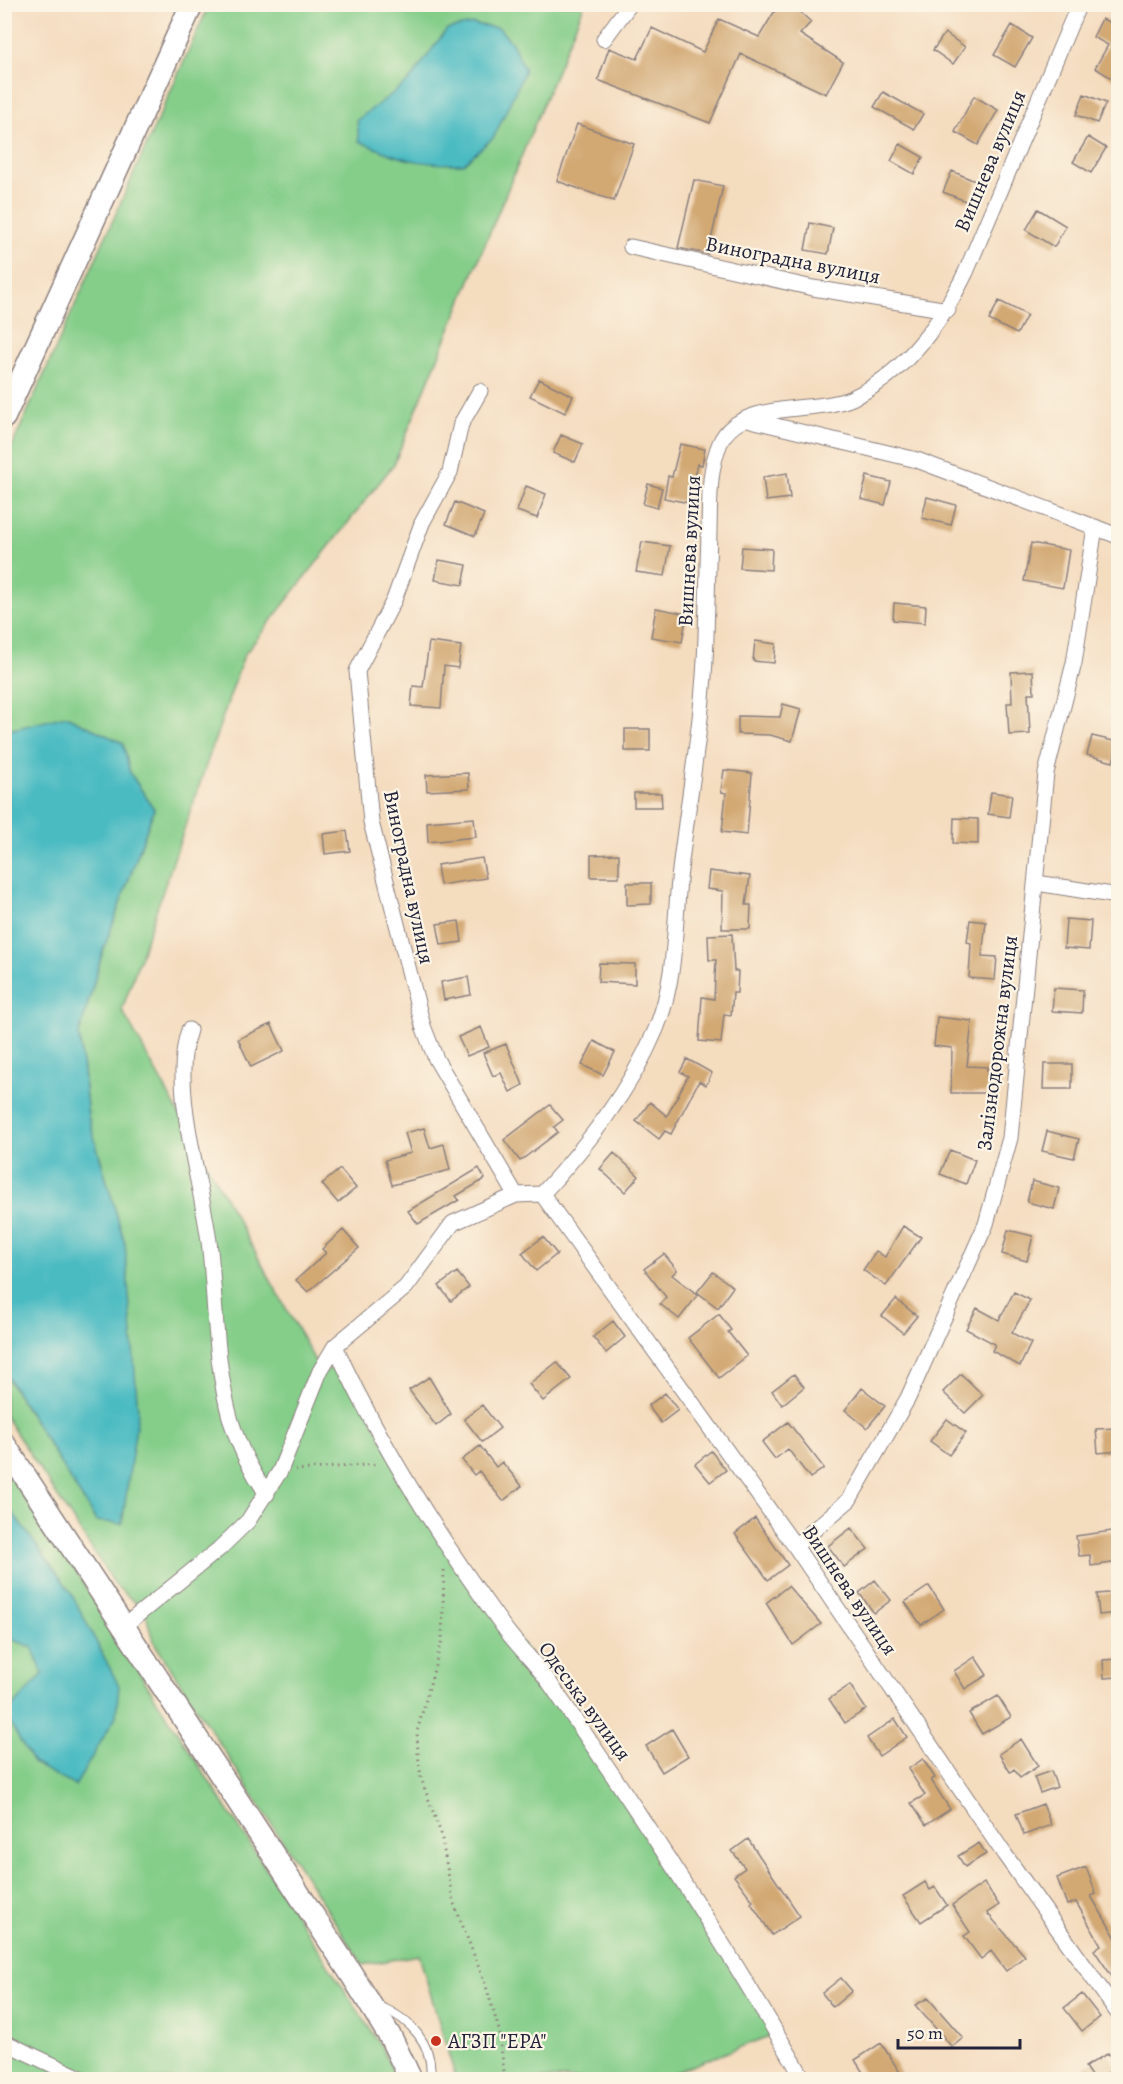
<svg xmlns="http://www.w3.org/2000/svg" width="1123" height="2084" font-family="Alegreya,serif">
<style>
.green{fill:#85ce8a;stroke:#547862;stroke-width:1.5}
.water{fill:#4cbbc2;stroke:#376e7e;stroke-width:1.5}
.building{fill:#d2a873}
.lines{fill:none;stroke-linecap:round;stroke-linejoin:round}
.lane-casing{stroke:#8b7f7d;stroke-width:10}
.street-casing{stroke:#8b7f7d;stroke-width:17}
.secondary-casing{stroke:#8b7f7d;stroke-width:25}
.path{stroke:#8b7f7d;stroke-width:3;stroke-dasharray:1.5 4.5;stroke-linecap:butt}
.lane{stroke:#fff;stroke-width:8}
.street{stroke:#fff;stroke-width:15}
.secondary{stroke:#fff;stroke-width:22}
.poi-dot{fill:#c8321e;stroke:#fcf5e5;stroke-width:2}
.labels{text-anchor:middle;dominant-baseline:central;stroke-width:4.5;stroke-linejoin:round;paint-order:stroke}
.street-label{font-size:21px;fill:#22223b;stroke:#fcf5e5}
.poi-label{font-size:21px;fill:#22223b;stroke:#fcf5e5;text-anchor:start}
</style>
<rect width="100%" height="100%" fill="#fcf5e5"/>
<filter id="ink" filterUnits="userSpaceOnUse"><feTurbulence type="fractalNoise" baseFrequency=".0167" numOctaves="2"/><feDisplacementMap in="SourceGraphic" scale="12" xChannelSelector="R" yChannelSelector="G"/><feConvolveMatrix kernelMatrix="1 2 1 2 8 2 1 2 1" color-interpolation-filters="sRGB"/></filter>
<filter id="wash" filterUnits="userSpaceOnUse"><feTurbulence type="fractalNoise" baseFrequency=".008" numOctaves="4" result="noise"/><feDisplacementMap in="SourceGraphic" scale="24" xChannelSelector="R" yChannelSelector="G"/><feGaussianBlur stdDeviation="1.35" result="paint"/><feColorMatrix in="noise" values="0 0 0 0 0 0 0 0 0 0 0 0 0 0 0 0 0 1.4 0 .05"/><feComposite in="paint" operator="in"/></filter>
<g filter="url(#wash)">
<rect width="100%" height="100%" fill="#f4dcbf"/>
<path class="green" d="M209,5H584L394,464L244,655L122,1010L320,1370L345,1368L395,1462L547,1679L777,2033L658,2079H456L419,1955L363,1965L153,1641L145,1611L116,1586L5,1416L4,1373L96,1520L125,1244L88,1116L79,1035L102,954L154,809L130,773L123,743L66,717L5,731V462Z
M5,1470L60,1546L154,1696L381,2046L396,2079H5Z"/>
<path class="water" d="M473,24L499,28L512,43L525,70L494,137L463,164C419,165 399,159 359,141L357,120L409,81L447,29Z
M66,716L123,743L130,773L154,809L102,954L79,1035L88,1116L125,1244L138,1412L122,1524L96,1521L5,1373V731Z
M4,1501L70,1591L119,1686L116,1716L75,1786L33,1763L5,1715L43,1674L32,1647L7,1638L9,1617L4,1611Z"/>
<g id="blocks">
<path class="building" d="M779,4H791L811,22L800,34L843,62L826,94L741,54L710,123L598,80L609,48L637,59L652,28L703,52L719,19L759,37Z
M1102,19L1119,26V70L1113,79L1095,68L1108,45L1093,37Z
M1012,25L1032,38L1015,67L994,55Z
M945,33L965,47L953,64L933,50Z
M883,92L923,114L914,129L874,107Z
M1084,94L1106,103L1097,123L1076,115Z
M974,96L998,110L978,145L955,132Z
M577,124L634,144L614,201L557,181Z
M1088,137L1106,148L1091,173L1073,162Z
M900,144L923,157L914,174L891,161Z
M952,171L977,182L968,202L943,192Z
M694,180L723,186L708,254L678,248Z
M1038,209L1066,226L1054,247L1026,230Z
M810,223L833,228L828,254L805,250Z
M999,301L1027,315L1017,334L989,320Z
M539,379L573,396L565,413L530,396Z
M561,435L583,444L575,462L553,453Z
M680,444L705,449L702,465L697,464L689,503L664,498L668,476L672,477Z
M787,473L790,498L766,501L763,477Z
M867,476L891,482L885,505L861,499Z
M648,484L662,488L657,508L643,504Z
M526,486L546,494L537,518L517,511Z
M927,497L956,505L951,525L922,518Z
M455,502L484,514L475,536L446,524Z
M642,542L670,546L665,576L636,572Z
M1031,543L1069,550L1063,588L1024,581Z
M742,547L772,549L771,570L740,568Z
M439,560L467,565L463,585L435,580Z
M894,603L926,606L925,623L893,620Z
M656,608L687,614L682,642L651,637Z
M755,641L776,644L774,663L753,661Z
M429,642L461,646L458,668L444,666L441,708L411,706L413,686L423,687Z
M1033,671L1034,693H1028L1030,734L1009,735L1007,703H1012L1011,672Z
M783,704L801,709L792,741L770,735L738,734V716L780,717Z
M625,729H650V751H625Z
M1092,736L1118,742L1113,762L1087,755Z
M724,770L752,773L747,835L722,832L726,793L721,792Z
M468,773L469,789L427,791L426,775Z
M991,792L1012,795L1009,817L988,814Z
M634,793H661L662,807H634Z
M474,818L476,837L428,842L427,822Z
M954,818L978,819V844L953,843Z
M347,831L350,851L325,854L323,834Z
M619,854V877H591V855Z
M482,858L486,878L440,885L437,865Z
M709,871L750,876L746,905H751L750,929H722L723,891L707,889Z
M627,883H651V904L627,905Z
M1066,919L1091,921L1089,950L1064,948Z
M970,920L986,922L982,956L997,957L995,980L969,978L971,943L967,942Z
M459,921L462,942L441,945L437,924Z
M732,934L734,971H738L737,993H733L731,1015L724,1014L721,1043L699,1041L702,997L714,999L716,960H709L708,935Z
M599,963L635,964V984L598,982Z
M468,977L471,995L444,1000L441,982Z
M1054,988L1083,990L1082,1013L1052,1011Z
M937,1017L972,1021L967,1066L987,1067V1093H951L952,1048L934,1046Z
M271,1024L284,1051L251,1067L238,1039Z
M481,1027L489,1047L467,1056L458,1037Z
M594,1041L615,1052L603,1075L582,1065Z
M506,1044L523,1085L510,1092L501,1073L493,1076L483,1053Z
M687,1059L712,1073L706,1085L699,1081L671,1134L665,1131L659,1139L636,1121L650,1102L667,1116L688,1076L680,1072Z
M1044,1064H1072V1089H1043Z
M550,1105L563,1120L554,1127L558,1132L520,1161L504,1140Z
M424,1128L430,1148L444,1144L450,1170L392,1185L385,1160L411,1153L405,1133Z
M1047,1131L1079,1139L1074,1158L1042,1151Z
M950,1150L975,1160L966,1184L940,1174Z
M614,1153L639,1176L625,1192L600,1169Z
M479,1168L485,1179L456,1196L459,1200L418,1224L408,1211Z
M340,1169L356,1188L338,1203L322,1184Z
M1032,1181L1059,1188L1054,1209L1027,1202Z
M903,1226L921,1237L886,1286L863,1270L876,1251L885,1257Z
M343,1230L359,1248L308,1292L296,1280L326,1253L322,1249Z
M1008,1230L1033,1236L1027,1261L1002,1254Z
M543,1237L557,1254L536,1271L522,1253Z
M664,1254L677,1270L672,1275L698,1295L679,1319L660,1304L666,1297L644,1269Z
M457,1272L469,1287L451,1301L439,1286Z
M713,1272L733,1287L718,1308L697,1292Z
M1014,1292L1030,1300L1012,1333L1031,1343L1020,1366L992,1351L995,1344L966,1329L977,1308L999,1320Z
M896,1299L917,1316L903,1333L882,1316Z
M719,1314L731,1330L728,1332L747,1356L719,1378L688,1338Z
M613,1321L625,1337L606,1353L593,1337Z
M557,1362L571,1379L543,1401L529,1384Z
M794,1374L804,1387L782,1405L772,1391Z
M961,1374L983,1395L965,1413L943,1392Z
M429,1377L451,1414L436,1426L409,1390Z
M862,1388L885,1406L867,1428L845,1410Z
M665,1393L678,1410L661,1423L648,1406Z
M482,1405L500,1428L482,1442L464,1419Z
M947,1419L966,1433L949,1455L930,1441Z
M788,1422L824,1468L810,1478L788,1449L775,1459L762,1442Z
M1119,1428V1451L1098,1453L1096,1429Z
M480,1446L496,1467L502,1462L522,1486L503,1501L479,1471L474,1475L462,1460Z
M711,1451L726,1470L710,1482L695,1464Z
M755,1518L788,1565L768,1580L735,1534Z
M851,1528L868,1549L844,1567L828,1546Z
M1119,1530V1562L1091,1566L1090,1555L1079,1556L1076,1536Z
M875,1580L891,1600L874,1613L859,1593Z
M788,1586L821,1624L793,1645L766,1603Z
M929,1586L944,1609L921,1625L905,1602Z
M1119,1592V1613L1099,1615L1097,1594Z
M975,1657L987,1675L965,1689L954,1671Z
M1119,1659V1677L1104,1678L1103,1660Z
M850,1685L866,1709L845,1723L829,1699Z
M998,1696L1011,1717L982,1734L969,1713Z
M895,1719L907,1737L879,1756L867,1738Z
M672,1729L688,1756L662,1772L646,1746Z
M1021,1739L1038,1766L1020,1778L1014,1769L1010,1772L999,1754Z
M923,1759L935,1778L931,1780L950,1809L926,1825L911,1803L925,1795L908,1769Z
M1051,1771L1057,1787L1040,1793L1034,1777Z
M1043,1804L1051,1825L1024,1835L1016,1814Z
M748,1839L800,1916L772,1935L751,1903L753,1901L734,1876L745,1868L732,1851Z
M979,1843L986,1854L965,1867L958,1856Z
M1086,1867L1096,1894L1091,1896L1119,1943V1987L1094,1950L1101,1945L1076,1902L1067,1905L1057,1878Z
M925,1882L930,1890L935,1887L947,1905L921,1922L903,1896Z
M984,1883L999,1905L987,1913L1025,1956L1006,1971L991,1951L981,1959L964,1936L970,1932L952,1905Z
M841,1978L852,1991L833,2007L822,1993Z
M1082,1994L1100,2017L1082,2031L1064,2008Z
M928,1998L963,2038L952,2047L915,2005Z
M881,2043L901,2074L893,2079H867L855,2060Z
M1108,2053L1117,2067L1098,2079H1093L1085,2067Z"/>
</g>
</g>
<g filter="url(#ink)">
<use href="#blocks" fill-opacity="0" stroke="#8b7f7d" stroke-width="1.5"/>
<g class="lines">
<g class="lane-casing">
<path id="lane" d="M379,2006C410,2019 435,2044 430,2080"/>
</g>
<g class="street-casing">
<path id="street" d="M604,39L630,4
M631,247L813,288L948,310
M480,391L461,424L450,472L422,523L394,600L357,671L371,822L423,1026L436,1059L516,1195
M751,420L917,460L1118,536
M1037,883L1118,896
M189,1030C169,1089 204,1187 210,1250C216,1307 215,1365 231,1421C239,1447 251,1471 267,1494
M542,1194L795,1546L1005,1855L1118,2013
M335,1346C380,1445 439,1538 503,1626C517,1646 535,1662 549,1682C639,1811 725,1943 804,2080
M795,1546L849,1500L908,1398L986,1224L1010,1138L1046,773L1074,663L1095,527
M124,1626L219,1549L248,1521L280,1471L320,1371L335,1346L406,1287L453,1223L516,1195L542,1194C587,1145 630,1091 656,1029C677,978 674,923 680,870C689,793 704,715 706,637C707,602 708,567 709,531C710,502 708,471 720,443C739,399 817,414 852,398C906,373 941,323 966,272L1079,4
M4,2042L85,2080"/>
</g>
<g class="secondary-casing">
<path id="secondary" d="M4,417L192,4
M4,1444L352,1975L391,2038L411,2080"/>
</g>
<path class="path" d="M295,1470L378,1464
M444,1570L442,1640L417,1732L418,1754L421,1778L441,1834L453,1901L486,1986L499,2030L505,2080"/>
<use href="#lane" class="lane"/>
<use href="#street" class="street"/>
<use href="#secondary" class="secondary"/>
</g>
</g>
<circle class="poi-dot" cx="436" cy="2041" r="6"/>
<g class="labels">
<g class="street-label">
<text transform="translate(990 161) rotate(-67)">Вишнева вулиця</text>
<text transform="translate(793 260) rotate(11)">Виноградна вулиця</text>
<text transform="translate(689 551) rotate(-87)">Вишнева вулиця</text>
<text transform="translate(409 877) rotate(78)">Виноградна вулиця</text>
<text transform="translate(997 1043) rotate(-83)">Залізнодорожна вулиця</text>
<text transform="translate(850 1590) rotate(56)">Вишнева вулиця</text>
<text transform="translate(585 1701) rotate(54)">Одеська вулиця</text>
</g>
<g class="poi-label">
<text x="448" y="2041">АГЗП "ЕРА"</text>
</g>
</g>
<rect width="1123" height="2084" fill="none" stroke="#fcf5e5" stroke-width="24"/>
<path d="M898 2039v9h122v-9" fill="none" stroke="#22223b" stroke-width="3"/>
<text x="907" y="2039" font-size="18" fill="#22223b" stroke="#fcf5e5" stroke-width="4.5" paint-order="stroke">50 m</text>
</svg>
